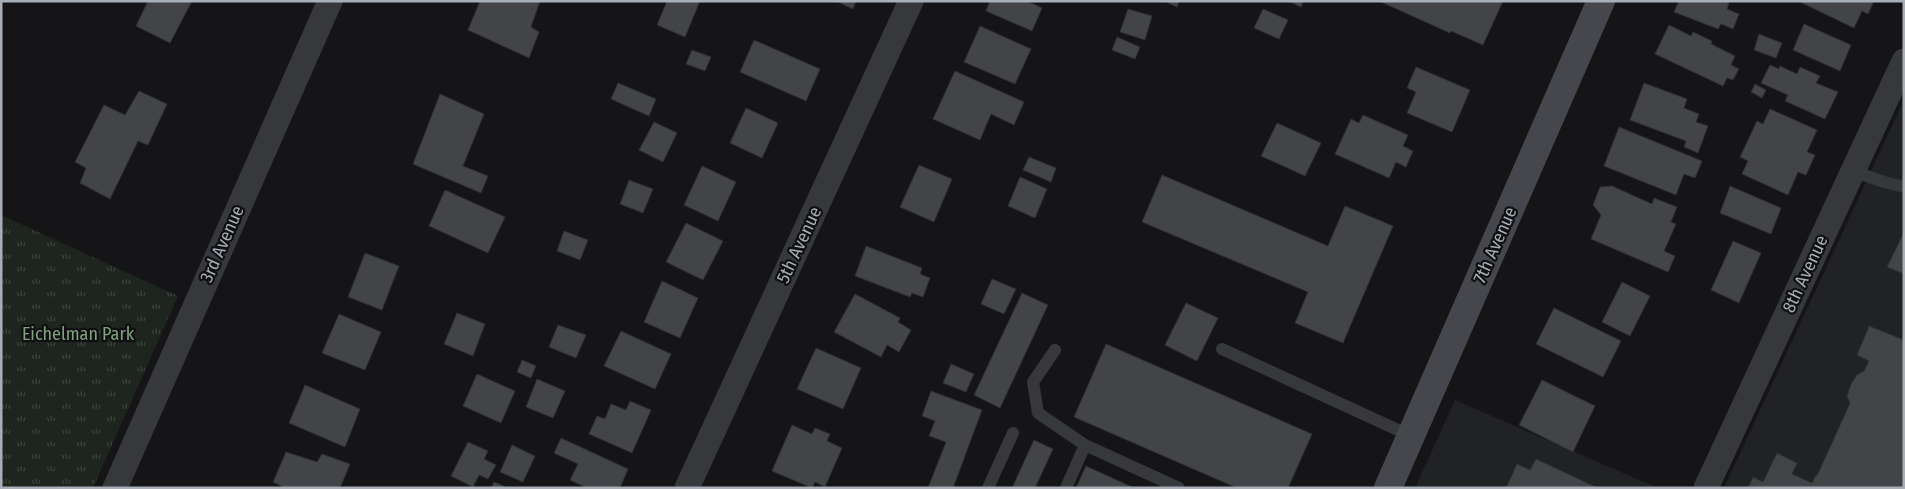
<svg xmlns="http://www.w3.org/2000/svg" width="1905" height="489" font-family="'Fira Sans Condensed',sans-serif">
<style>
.built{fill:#212224}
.park{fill:url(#park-tufts)}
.building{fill:#424447;stroke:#2f3033}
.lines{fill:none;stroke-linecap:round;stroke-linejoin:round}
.lane{stroke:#36383c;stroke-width:12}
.street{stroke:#36383c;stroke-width:25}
.secondary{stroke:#45474c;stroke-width:28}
.labels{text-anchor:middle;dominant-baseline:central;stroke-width:4.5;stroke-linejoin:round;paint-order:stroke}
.street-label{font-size:18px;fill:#a8aeb7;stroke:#101012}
.park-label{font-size:18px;fill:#81a17f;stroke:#101012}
</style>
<defs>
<pattern id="park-tufts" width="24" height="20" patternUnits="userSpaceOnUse" patternTransform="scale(1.25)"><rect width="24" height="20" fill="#1e251e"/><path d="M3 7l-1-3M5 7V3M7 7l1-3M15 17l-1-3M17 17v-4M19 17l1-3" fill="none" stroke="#3c423c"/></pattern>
</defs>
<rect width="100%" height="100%" fill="#151517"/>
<path class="built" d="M1904,100V488H1724Z
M1455,400L1658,488H1415Z"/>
<path class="park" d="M1,215L178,296L93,488H1Z"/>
<path class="building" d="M148,1H192L170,43L136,26Z
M480,1H540L531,27L539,32L529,58L468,30Z
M667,1H700L685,37L657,25Z
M836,1H856L853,9Z
M990,1H1027L1042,8L1032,31L986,11Z
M1164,1H1179L1177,7Z
M1288,1H1303L1301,7Z
M1379,1H1503L1483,45L1451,31L1450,33Z
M1679,1H1725L1729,3L1727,9L1739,14L1733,29L1721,24L1718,29L1674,12Z
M1798,1H1874L1868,14L1862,11L1854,28Z
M1128,9L1152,16L1145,40L1120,32Z
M1263,9L1288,20L1279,39L1254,28Z
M1804,24L1851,45L1840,71L1793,50Z
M1669,25L1691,36L1693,32L1712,41L1711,44L1735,56L1731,65L1739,69L1733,80L1727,78L1723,86L1655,54Z
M980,26L1031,49L1015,84L964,62Z
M1759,34L1782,43L1776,58L1754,50Z
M1117,37L1140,47L1135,59L1112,50Z
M754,40L820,69L806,101L740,72Z
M692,50L711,57L705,71L686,64Z
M1770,65L1779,69L1780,66L1797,74L1800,67L1820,76L1816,83L1838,92L1825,119L1785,101L1788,95L1761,83Z
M1416,67L1470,90L1452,132L1407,113L1416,92L1407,88Z
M955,71L1024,102L1014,125L991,114L980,140L933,119Z
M618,83L656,99L649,116L611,99Z
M1644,83L1687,99L1684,108L1699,114L1696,122L1708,126L1698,153L1684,147L1686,141L1630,120Z
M1755,84L1766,90L1762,98L1751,92Z
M139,91L167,104L148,145L138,141L110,199L80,183L86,168L75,162L104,105L125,115Z
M440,94L484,114L463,166L488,176L481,193L413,164Z
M746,108L778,123L762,158L730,143Z
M1770,109L1817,130L1807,152L1815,155L1806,175L1798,172L1788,195L1742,174L1748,161L1740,157L1757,121L1763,124Z
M1363,115L1408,135L1403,146L1413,151L1406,167L1396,162L1389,178L1335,154L1351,119L1359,123Z
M654,122L677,133L663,162L639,150Z
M1277,123L1321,143L1305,176L1261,156Z
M1619,127L1702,161L1695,178L1684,174L1676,195L1604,166Z
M1029,157L1056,168L1051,182L1023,170Z
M919,165L952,179L934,222L900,207Z
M702,166L736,182L718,221L684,205Z
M1162,175L1328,246L1345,206L1393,226L1343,343L1295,323L1308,292L1142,222Z
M1020,177L1047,189L1035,218L1008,206Z
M629,180L653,189L643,213L620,204Z
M1612,186L1652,204L1654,198L1677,207L1671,222L1676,224L1664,251L1675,256L1668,272L1591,239L1601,215L1593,205L1600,187Z
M1730,186L1781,208L1771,234L1720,213Z
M445,190L505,217L488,253L429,226Z
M686,223L723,241L703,280L666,262Z
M564,231L588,240L580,260L557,251Z
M1904,232V274L1887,267Z
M1733,241L1761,253L1739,303L1711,290Z
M866,246L922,268L920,274L930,278L923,297L912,293L910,297L855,276Z
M365,253L399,266L382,310L348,297Z
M992,279L1016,289L1004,314L981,304Z
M662,281L698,298L680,338L644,322Z
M1622,282L1650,296L1630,336L1602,322Z
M1022,293L1048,305L1000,408L974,395Z
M855,294L900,318L898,322L911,330L899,352L887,345L881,357L834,332Z
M1186,303L1218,318L1197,361L1165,345Z
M1554,308L1621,341L1603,377L1536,344Z
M457,313L485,324L473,356L444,344Z
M339,314L381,332L365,370L322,353Z
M558,325L586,335L576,358L549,347Z
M1869,326L1904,340V488H1748L1753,477L1763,482L1777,453L1797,463L1792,474L1812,483L1816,475L1817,476L1850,403L1847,396L1851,384L1857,375L1864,371L1869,361L1857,355Z
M621,331L671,354L655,389L604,366Z
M1106,344L1312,434L1288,488H1237L1074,417Z
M816,348L861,368L843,409L797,389Z
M522,360L536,366L531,378L517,372Z
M951,364L974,374L966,392L943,383Z
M477,374L515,391L501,423L463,406Z
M537,379L565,391L553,418L526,407Z
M1542,380L1595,406L1573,452L1519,425Z
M305,385L360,409L345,447L289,423Z
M931,391L982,410L953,488H928L946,442L929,436L935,421L922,416Z
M630,401L651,410L632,453L589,434L597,416L605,419L611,404L626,410Z
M792,425L812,434L815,428L830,434L827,441L842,448L825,487L815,482L812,488L772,471Z
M561,438L628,469L620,488H587L570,480L578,464L554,453Z
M1034,440L1053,449L1035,488H1012Z
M468,442L488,451L484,459L496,465L488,479L479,475L473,487L451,476Z
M512,445L535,456L523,482L500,472Z
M286,452L317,462L322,454L350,464L340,488H285L273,482Z
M1536,459L1598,488H1506L1517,464L1530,470Z
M1086,466L1134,488H1076Z
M494,482L508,488H491Z"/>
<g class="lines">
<path class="lane" d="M1853,171L1884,182L1904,187
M1222,349L1411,436
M1055,350L1033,382L1038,413L1085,445L1179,488
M988,488L1013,433
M1066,488L1085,445"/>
<path class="street" d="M115,488L330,1
M687,488L911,1
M1706,488L1904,61"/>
<path class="secondary" d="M1388,488L1601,1"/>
</g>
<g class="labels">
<g class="street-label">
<text transform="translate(222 244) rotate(-66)">3rd Avenue</text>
<text transform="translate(799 245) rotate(-65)">5th Avenue</text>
<text transform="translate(1495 245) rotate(-66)">7th Avenue</text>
<text transform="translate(1805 274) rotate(-65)">8th Avenue</text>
</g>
<g class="park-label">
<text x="78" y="334">Eichelman Park</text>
</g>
</g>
<rect width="1905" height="489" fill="none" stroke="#a8aeb7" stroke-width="5"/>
</svg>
